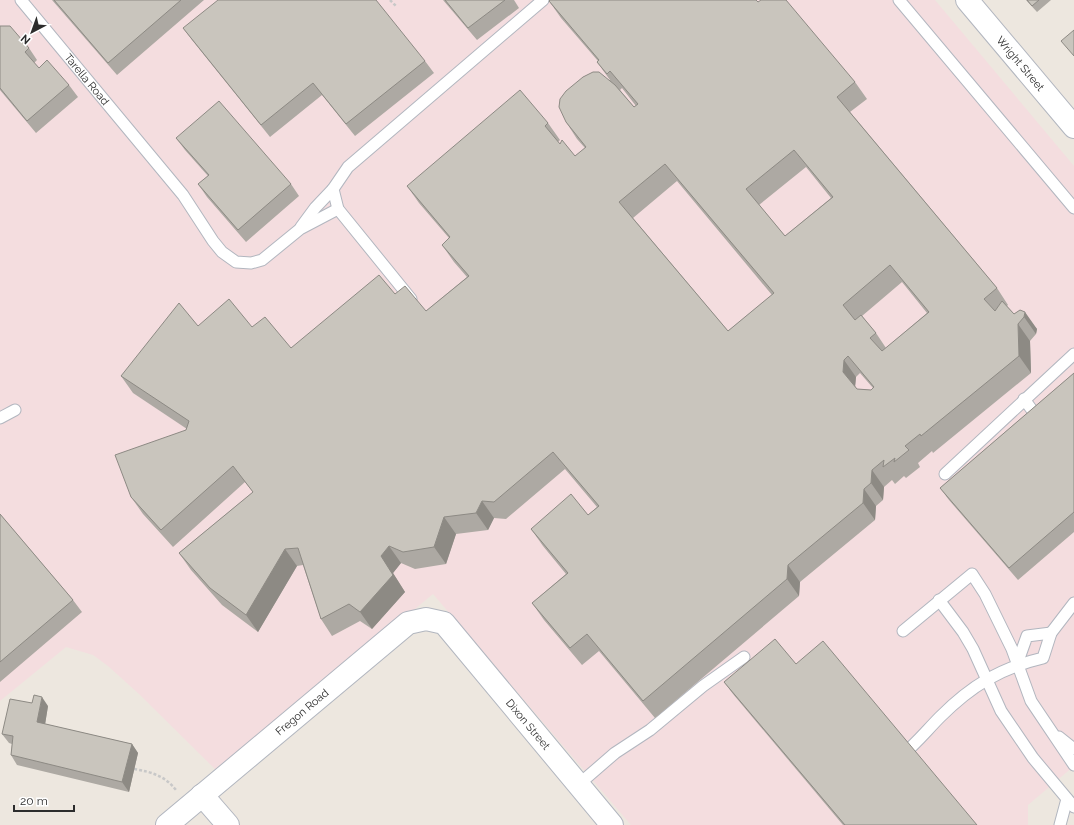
<svg xmlns="http://www.w3.org/2000/svg" width="1074" height="825" font-family="Raleway,sans-serif">
<style>
.medical{fill:#f4dddf}
.lines{fill:none;stroke-linecap:round;stroke-linejoin:round}
.lane-casing{stroke:#b2b6bf;stroke-width:13}
.street-casing{stroke:#b2b6bf;stroke-width:24}
.path{stroke:#c8c8c8;stroke-width:2.5;stroke-dasharray:3 2;stroke-linecap:butt}
.lane{stroke:#fff;stroke-width:11}
.street{stroke:#fff;stroke-width:22}
.wall{fill:#ada9a3;fill-rule:evenodd}
.shaded-wall{fill:#8d8a84}
.building{fill:#c9c5bd;stroke:#8d8a84;fill-rule:evenodd}
.labels{text-anchor:middle;dominant-baseline:central;stroke-width:3;stroke-linejoin:round;paint-order:stroke}
.street-label{font-size:11px;fill:#2c2c2c;stroke:#fff}
</style>
<rect width="100%" height="100%" fill="#ede7df"/>
<path class="medical" d="M0,0H935L1074,166V766L1028,805V825H631L433,594L218,772L139,694L108,666L93,655L66,647L0,701Z"/>
<g class="lines">
<g class="lane-casing">
<g id="lane">
<path id="s1" d="M21,0L183,195L213,241L222,252L236,262L251,263L262,260L300,229L338,209"/>
<path d="M899,0L1074,208"/>
<path d="M301,227L315,208L333,189"/>
<path d="M411,299L338,209L333,189L348,167L543,0"/>
<path d="M1024,399L1040,421"/>
<path d="M0,418L15,410"/>
<path d="M945,474L1074,354"/>
<path d="M939,600L963,632L973,649L1001,711L1033,758L1074,807"/>
<path d="M903,631L972,574L985,594L1012,649L1031,701L1074,765"/>
<path d="M1017,664L1027,636L1051,633"/>
<path d="M1059,737L1074,749"/>
<path d="M901,756C916,744 927,730 940,717C971,686 1000,668 1043,658L1051,633L1074,603"/>
<path d="M578,785L615,753L650,730L703,686L744,657"/>
<path d="M1060,825L1067,799"/>
</g>
</g>
<g class="street-casing">
<g id="street">
<path id="s2" d="M967,0L1074,127"/>
<path d="M202,795L228,825"/>
<path id="s3" d="M167,825L408,623L426,619L444,623L612,825"/>
</g>
</g>
<path class="path" d="M390,0L396,6
M134,769C152,772 165,776 176,790"/>
<use href="#lane" class="lane"/>
<use href="#street" class="street"/>
</g>
<path class="wall" d="M52,0H204L117,75Z
M443,0H514L519,8L477,40Z
M1026,0H1051L1037,12Z
M549,1L758,2L855,82L867,99L850,112L997,288L1008,305L1007,306L1014,314L1020,310L1037,329L1036,334L1030,341L1031,373L933,453L932,451L918,463L920,467L906,478L904,476L895,484L892,480L884,487L883,500L876,506L875,520L800,582L799,596L655,718L599,651L582,665L544,620L532,603L566,574L543,546L531,529L588,515L597,507L565,469L506,519L494,518L488,530L456,534L446,564L415,569L401,563L393,573L405,592L372,629L360,621L332,636L321,619L303,565L297,566L258,632L222,605L191,570L179,553L253,492L245,482L173,547L143,514L131,497L186,430L187,429L133,393L121,376L198,326L252,327L291,348L395,294L426,311L467,277L454,262L442,245L449,238L419,203L407,186L548,123L560,140L558,142L560,144L575,156L585,148L577,139L566,122L610,80L597,62L598,61L561,18ZM622,88L636,106L634,107L620,90ZM806,167L831,198L785,236L759,205ZM677,181L772,295L728,331L633,218ZM902,282L927,313L886,348L876,333L862,316ZM860,373L873,388L871,390L857,389L855,386L856,377Z
M0,26L29,48L37,60L34,63L39,68L69,85L78,97L36,133L0,90Z
M183,28L425,61L434,73L355,136L322,95L270,137L192,40Z
M176,138L291,184L299,196L246,242L207,197L198,184L208,176L185,150Z
M1074,373V532L1018,580L949,500L940,488Z
M0,514L73,600L82,612L0,682Z
M796,664L977,825H843L733,694L724,682Z
M48,706L45,724L132,744L138,753L129,792L17,765L11,755L12,744L9,743L2,734Z"/>
<path class="shaded-wall" d="M1025,312L1037,329L1036,334L1024,317Z
M1018,324L1030,341L1031,373L1019,356Z
M844,360L856,377L855,388L843,372Z
M872,470L884,487L883,500L871,483Z
M864,489L876,506L875,520L863,503Z
M482,501L494,518L488,530L476,513Z
M444,517L456,534L446,564L434,547Z
M389,546L401,563L393,573L405,592L372,629L360,612L381,556Z
M285,549L297,566L258,632L246,615Z
M788,565L800,582L799,596L787,579Z
M42,697L48,706L44,731L37,722Z
M132,744L138,753L129,792L122,782Z"/>
<path class="building" d="M54,0H181L108,63Z
M218,0H376L425,61L346,124L313,83L261,125L183,28Z
M445,0H505L468,28Z
M550,0H756L758,2L761,0H786L855,82L837,97L997,288L984,299L995,311L1002,301L1014,314L1020,310L1025,312L1024,317L1018,324L1019,356L921,436L920,434L905,446L909,450L894,462L895,458L883,467L884,460L872,470L871,483L864,489L863,503L788,565L787,579L643,701L587,634L570,648L532,603L568,573L531,529L571,494L588,515L599,506L553,452L494,502L482,501L476,513L444,517L434,547L403,552L389,546L381,556L393,575L360,612L349,604L321,619L298,548L285,549L246,615L210,588L179,553L253,492L233,466L161,530L131,497L115,455L186,430L189,421L121,376L179,303L198,326L229,299L252,327L265,317L291,348L379,275L395,294L405,286L426,311L469,276L442,245L450,237L407,186L520,90L548,123L545,126L560,144L562,140L575,156L586,147L566,122L559,107L560,99L566,91L583,77L593,72H599L615,85L634,107L638,104L610,71L607,74L597,62L599,60L549,1ZM794,150L833,197L785,236L746,189ZM665,164L774,293L728,331L619,202ZM890,265L929,312L882,351L870,338L876,333L861,315L855,320L843,305ZM848,356L874,387L871,390L857,389L843,372L844,360Z
M1027,0H1039L1032,6Z
M0,26H10L29,48L25,52L39,68L47,60L69,85L27,121L0,88Z
M1074,30V56L1061,41Z
M219,101L291,184L238,230L198,184L209,175L176,138Z
M1074,373V512L1009,568L940,488Z
M0,514L73,600L0,662Z
M775,639L796,664L823,641L977,825H845L724,682Z
M34,695L42,697L37,722L132,744L122,782L11,755L13,736L2,734L10,699L32,703Z"/>
<g class="labels">
<g class="street-label">
<text stroke="none"><textPath href="#s2" startOffset="83">Wright Street</textPath></text>
<text stroke="none"><textPath href="#s1" startOffset="103">Tarella Road</textPath></text>
<text stroke="none"><textPath href="#s3" startOffset="176">Fregon Road</textPath></text>
<text stroke="none"><textPath href="#s3" startOffset="483">Dixon Street</textPath></text>
</g>
</g>
<g transform="translate(32 32) rotate(221)" stroke="#ffffff" stroke-width="3" paint-order="stroke">
<path d="M0-3L7 15L0 10L-7 15Z" fill="#2c2c2c"/>
<text y="-6" font-size="11" font-weight="bold" text-anchor="middle" fill="#2c2c2c">N</text>
</g>
<path d="M14 805v6h60v-6" fill="none" stroke="#2c2c2c" stroke-width="2"/>
<text x="20" y="805" font-size="12" fill="#2c2c2c" stroke="#ffffff" stroke-width="3" paint-order="stroke">20 m</text>
</svg>
